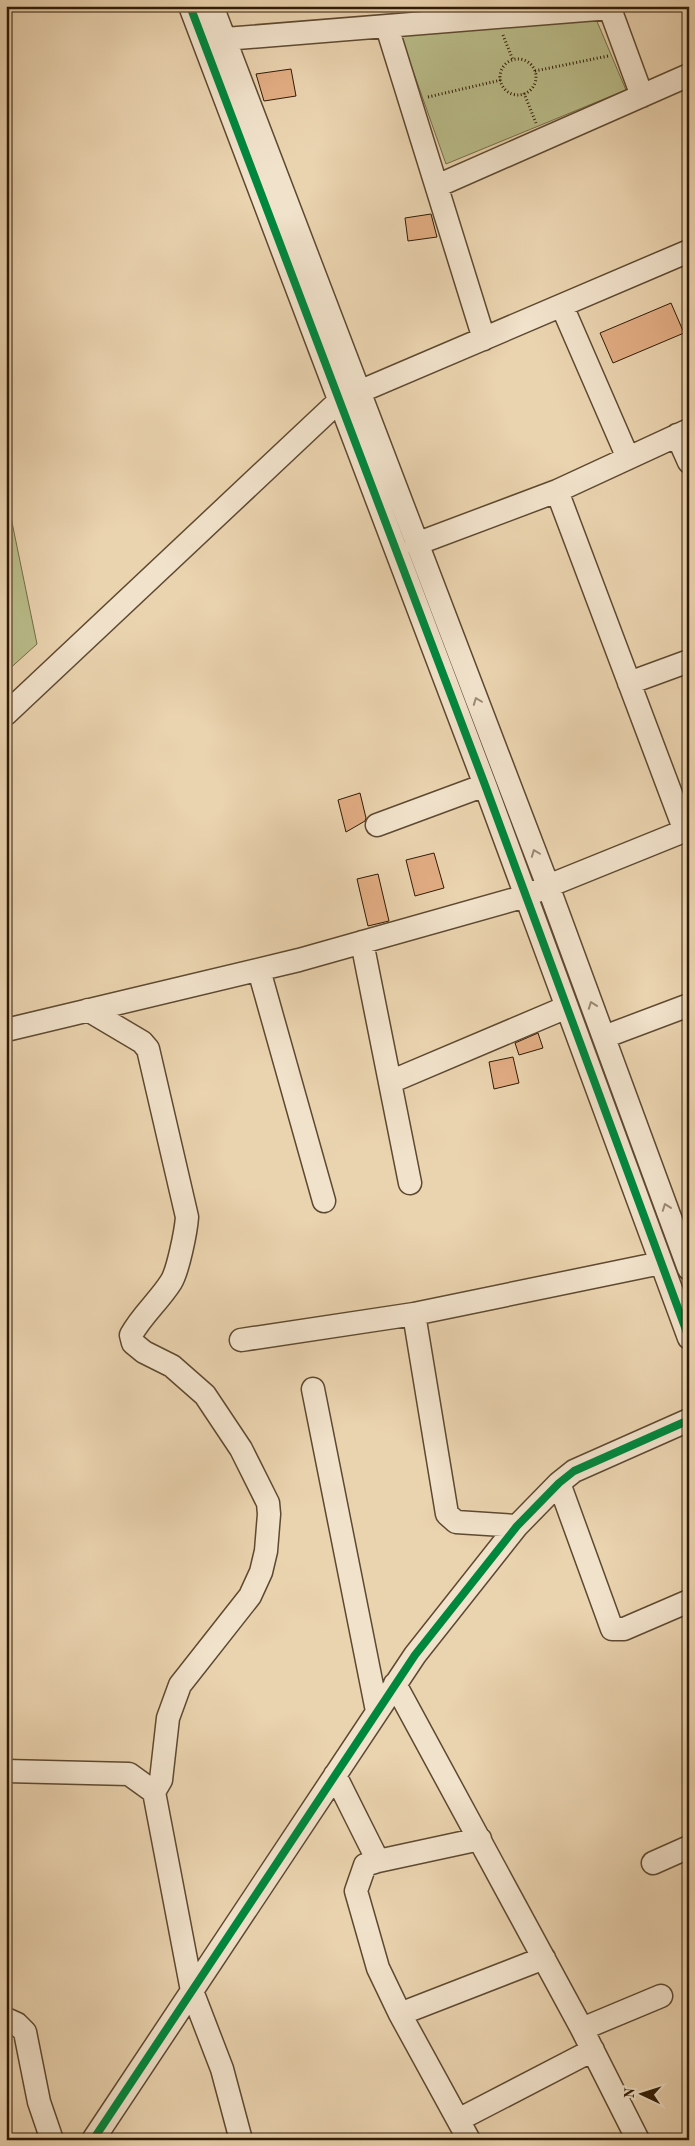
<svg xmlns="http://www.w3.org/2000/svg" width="695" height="2146" font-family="'Old Standard TT',serif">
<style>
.green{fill:#b9bc89;stroke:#746c48}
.building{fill:#e2ac83;stroke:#2f1b06}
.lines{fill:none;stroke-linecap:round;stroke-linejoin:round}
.minor-casing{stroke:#5e4930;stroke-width:25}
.path{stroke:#2f1b06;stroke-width:3;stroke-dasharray:1 2.5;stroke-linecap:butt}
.minor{stroke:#f1e2cb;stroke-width:22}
.cycleway-casing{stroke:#f1e2cb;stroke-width:11}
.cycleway{stroke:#00873e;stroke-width:8}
.oneway{stroke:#9a8872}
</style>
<rect width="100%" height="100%" fill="#ead3af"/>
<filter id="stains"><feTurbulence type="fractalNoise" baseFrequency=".004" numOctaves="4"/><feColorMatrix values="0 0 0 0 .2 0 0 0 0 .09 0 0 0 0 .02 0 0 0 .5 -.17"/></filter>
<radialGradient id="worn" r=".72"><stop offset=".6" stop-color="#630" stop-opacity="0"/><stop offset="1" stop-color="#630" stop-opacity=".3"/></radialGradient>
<path class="green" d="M596,19L626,90L446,164L400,34Z
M6,493L37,644L6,672Z"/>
<path class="building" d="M291,69L296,96L264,101L256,74Z
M431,214L437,237L408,241L405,218Z
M671,303L684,333L613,363L600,333Z
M360,793L366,818L365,821L346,832L338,800Z
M434,853L444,888L415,896L406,860Z
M378,874L389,921L368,926L357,879Z
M538,1033L543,1048L519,1055L515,1043Z
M513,1057L519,1083L494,1089L489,1062Z"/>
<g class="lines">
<g class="minor-casing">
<path id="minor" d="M190,6L485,785L689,1338
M212,6L548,886L689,1269
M609,6L642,96
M387,27L484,339
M213,44L225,39L610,8
M437,186L689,75
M562,306L628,458
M677,435L689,462
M557,491L685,831
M416,544L557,491L689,430
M629,683L689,661
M6,714L340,400L689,251
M377,825L485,785
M362,942L410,1183
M259,970L324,1201
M88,1010L142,1042L148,1049L187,1217C186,1231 178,1271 171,1282C159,1301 142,1315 131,1335L133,1343L144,1352L172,1366L205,1395L241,1449L268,1503L269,1514L266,1551L261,1572L250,1596L180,1685L168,1718L161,1780L154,1792
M6,1030L299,960L526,896L548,886L689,829
M604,1037L689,1005
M390,1082L567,1007
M414,1314L447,1514L456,1522L517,1526
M241,1340L414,1314L661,1263
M313,1389L377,1711
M559,1483L612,1629H624L689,1601
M395,1684L582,2029L638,2140
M6,1771L129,1774L154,1792L192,1991L222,2069L241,2140
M335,1775L378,1861
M653,1863L689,1847
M400,2014L544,1958
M6,2019L17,2024L25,2032L39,2102L52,2140
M582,2029L661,1996
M458,2120L593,2050
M93,2140L415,1655L517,1526L559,1483L574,1471L689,1420
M469,2140L400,2014L378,1968L356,1891L365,1865L378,1861L480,1839"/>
</g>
<path class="path" d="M503,35L513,60
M500 77a18 18 0 1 1 36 0a18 18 0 1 1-36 0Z
M535,71L608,56
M524,93L536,123
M428,97L501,80"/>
<use href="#minor" class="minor"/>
<g class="cycleway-casing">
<path id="cycleway" d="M190,6L485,785L689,1338
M93,2140L415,1655L517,1526L559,1483L574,1471L689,1420"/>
</g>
<use href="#cycleway" class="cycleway"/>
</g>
<defs><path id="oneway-chevron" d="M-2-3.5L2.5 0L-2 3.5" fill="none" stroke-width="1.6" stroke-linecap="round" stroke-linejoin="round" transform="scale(1.25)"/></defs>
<g class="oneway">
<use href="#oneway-chevron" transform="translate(477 701) rotate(-111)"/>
<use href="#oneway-chevron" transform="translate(535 853) rotate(-111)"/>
<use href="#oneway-chevron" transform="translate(592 1005) rotate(-110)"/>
<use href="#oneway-chevron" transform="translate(666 1207) rotate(-110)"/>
</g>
<rect width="695" height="2146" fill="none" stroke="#ead3af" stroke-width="25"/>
<rect x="8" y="8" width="680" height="2131" fill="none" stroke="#2f1b06" stroke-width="2.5"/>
<rect x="12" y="12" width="670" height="2121" fill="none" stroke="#2f1b06"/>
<g transform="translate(642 2094) rotate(274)" stroke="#f1e2cb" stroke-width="4" paint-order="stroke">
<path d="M0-4L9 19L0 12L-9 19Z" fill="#2f1b06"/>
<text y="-8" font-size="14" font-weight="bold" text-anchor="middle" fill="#2f1b06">N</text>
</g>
<rect width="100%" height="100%" filter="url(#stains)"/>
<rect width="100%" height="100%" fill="url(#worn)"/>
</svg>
